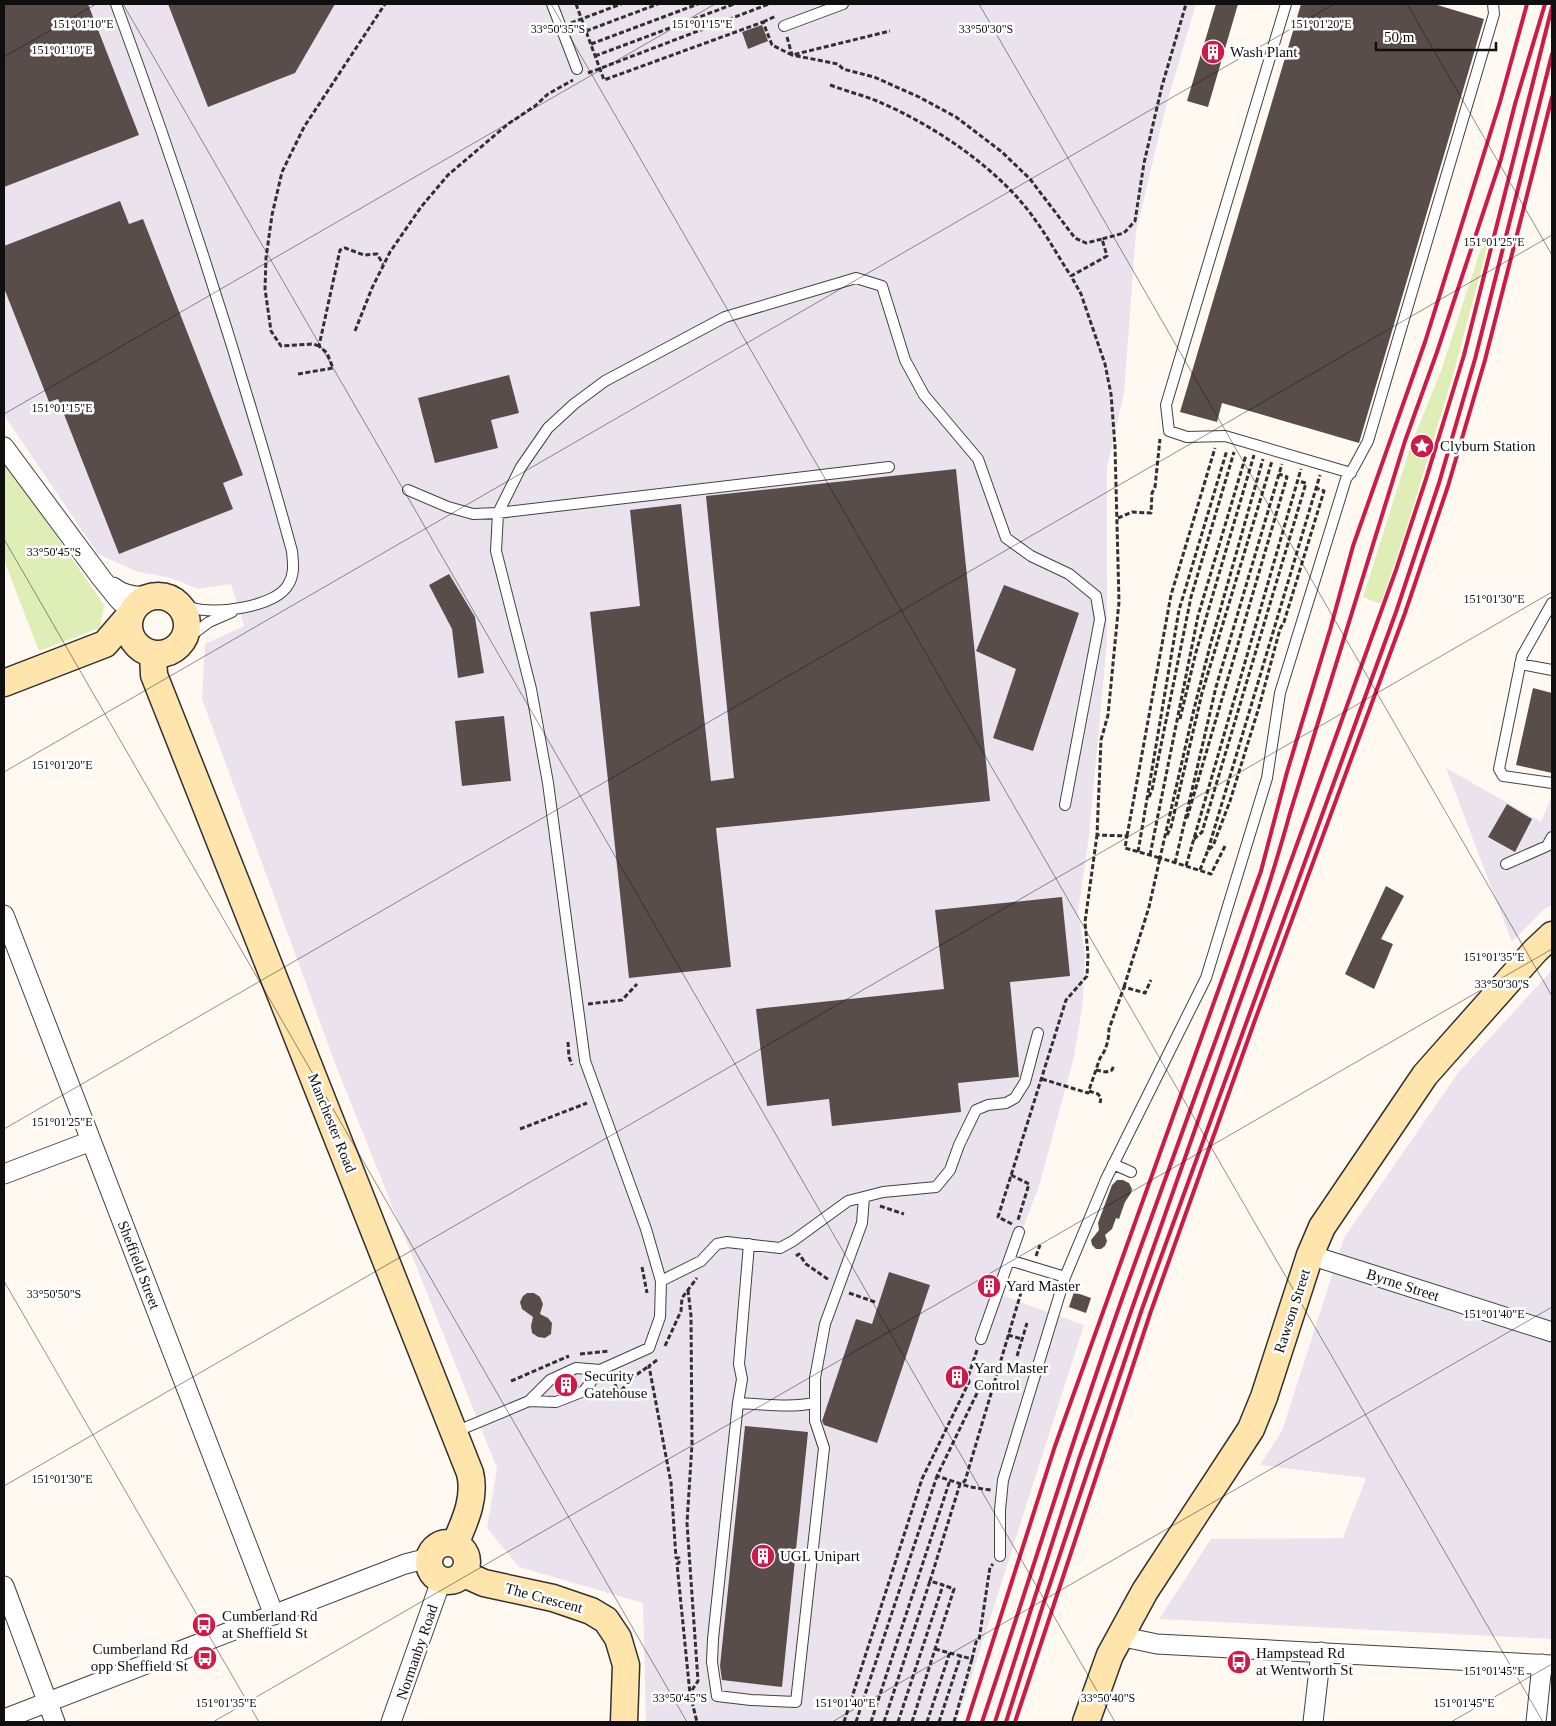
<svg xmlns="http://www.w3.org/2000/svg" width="1556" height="1726" font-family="'Times New Roman',serif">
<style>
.industrial{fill:#eae3ee}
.grass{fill:#dfeeb6}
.building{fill:#594d4a}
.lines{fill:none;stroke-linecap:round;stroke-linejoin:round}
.lane-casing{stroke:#424242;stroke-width:12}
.street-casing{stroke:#424242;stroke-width:21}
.secondary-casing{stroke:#313131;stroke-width:29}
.path{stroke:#313131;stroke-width:3;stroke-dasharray:5 2.5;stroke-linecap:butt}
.lane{stroke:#fff;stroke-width:10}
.street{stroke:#fff;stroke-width:19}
.secondary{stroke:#ffe4ac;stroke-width:26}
.rail{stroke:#cc1a49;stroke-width:4}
.ticks{fill:none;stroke:#0f0f0f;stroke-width:1;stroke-opacity:0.45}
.labels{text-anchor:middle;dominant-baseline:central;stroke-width:5;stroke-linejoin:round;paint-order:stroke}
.poi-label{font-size:15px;fill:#0f0f0f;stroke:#fff;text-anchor:start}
.street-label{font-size:15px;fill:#0f0f0f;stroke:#fff}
.ticks-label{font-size:12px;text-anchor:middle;fill:#0f0f0f;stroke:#fff;stroke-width:5;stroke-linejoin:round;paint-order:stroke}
</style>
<rect width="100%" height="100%" fill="#fff9f1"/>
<path class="industrial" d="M4,4H1196L1167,102L1136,232L1124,393L1107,468V642L1089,836L1078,912L1085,953L1083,1001L1074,1057L1039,1186L998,1294L1084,1325L957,1722H646L643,1603L519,1567L487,1528L497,1468L335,1063L202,699L205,644L244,626L231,584L198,589L171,578L138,572L98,554L4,415Z
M1446,768L1541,822L1552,796V905L1544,909L1512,942Z
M1552,970V1639L1159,1619L1211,1539L1343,1538L1366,1478L1260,1465L1282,1431L1344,1238L1458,1073Z"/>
<path class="grass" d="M1484,239L1489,240L1454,372L1407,527L1381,604L1363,597L1411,445L1442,368Z
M4,460L104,605L100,628L39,651L4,560Z"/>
<path class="building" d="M4,4H88L139,135L4,187Z
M168,4H335L295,73L208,107Z
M1216,4H1238L1208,107L1187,101Z
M1301,4H1434L1484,19L1359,443L1222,403L1217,422L1180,412Z
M762,25L768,41L748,49L742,32Z
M120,201L129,224L143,219L243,475L223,483L233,509L119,554L58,399L49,402L4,288V246Z
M509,375L519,413L491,420L498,448L435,463L418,398Z
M956,469L990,801L716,828L731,967L629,978L590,612L640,606L630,510L681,504L711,781L734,778L706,496Z
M449,574L475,617L484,673L458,678L452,629L429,585Z
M1004,585L1079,613L1033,751L993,738L1016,669L976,651Z
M1533,688L1552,693V773L1516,765Z
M504,716L511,781L462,786L455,721Z
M1507,804L1532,819L1515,852L1488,837Z
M1386,886L1404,896L1381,939L1393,944L1374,989L1345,974Z
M1062,897L1070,976L1010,982L1019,1077L958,1083L961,1112L832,1126L829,1099L767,1106L756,1009L944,989L935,910Z
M1117,1180H1123L1129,1183L1132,1189L1131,1193L1125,1202L1119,1219L1116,1218L1112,1229L1105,1235L1107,1241L1105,1246L1101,1249H1096L1092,1245L1091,1240L1099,1230L1098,1223L1112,1185Z
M889,1272L930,1285L877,1443L824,1425L822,1421L856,1319L872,1324Z
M1074,1292L1091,1298L1086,1313L1069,1307Z
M527,1293H534L540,1297L543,1304L540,1314L548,1318L552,1323L551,1334L545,1338L538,1337L532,1333L531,1326L533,1317L522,1309L520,1302L523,1296Z
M575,1376L579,1386L558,1394L554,1386Z
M745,1426L808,1432L782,1687L722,1680L720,1666Z"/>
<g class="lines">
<g class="lane-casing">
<path id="lane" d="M116,4C182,183 241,366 292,551C293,563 295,574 288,585C275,607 216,615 193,608C187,606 181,603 175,601
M552,4L577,69
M1286,4L1166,405L1169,431L1187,437L1225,436L1351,473
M784,26L843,4
M408,490L448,507L473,514L498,513L889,467
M1552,603L1522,656L1499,769L1503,776L1552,783
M181,643L209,622L232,612
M1520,664L1552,670
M1506,864L1547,846L1552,837
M1113,1164L1131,1172
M1009,1260L1065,1277
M661,1281L701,1261L717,1244L727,1242L780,1248L793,1241L848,1201L883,1192L936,1187L950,1170L959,1145L976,1110L988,1105L1006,1103L1015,1098L1025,1082L1038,1033
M981,1339L1019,1232
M529,1401L550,1380L576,1368L600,1370L649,1348L660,1317L661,1281L646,1229L585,1061L548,783L531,689L496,551L498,513L521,467L548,428L574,404L605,381L725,317L856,278L882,286L905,360L924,395L978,459L1006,538L1031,556L1069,574L1096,596L1100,619L1065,805
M738,1403L742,1379L739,1364L749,1244
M815,1403C789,1408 764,1404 738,1403L713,1639L712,1662L717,1696L751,1700L796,1702L824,1448L815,1421V1378L825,1324L862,1223L864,1197
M455,1432L529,1401L556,1402L584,1391L600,1370
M1000,1556V1510L1003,1480L1065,1277L1106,1179L1206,978L1267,778L1280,693L1346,479L1354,467L1368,441L1494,14L1493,4"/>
</g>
<g class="street-casing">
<path id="street" d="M4,447L102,579L119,600L132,612
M113,587C124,596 136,597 149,596
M4,915L274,1615
M4,1174L91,1141
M1310,1255L1552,1332
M4,1586L55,1722
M1119,1636L1157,1644L1552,1665
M4,1719L405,1564L429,1558
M391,1722L441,1581
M1313,1722L1321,1652
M1536,1722L1542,1664"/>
</g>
<g class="secondary-casing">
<path id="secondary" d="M129 625a29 29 0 1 1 58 0a29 29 0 1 1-58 0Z
M153,654L154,675L470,1473C476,1498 465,1521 455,1544
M4,683L105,644L130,615
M429 1562a19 19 0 1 1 38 0a19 19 0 1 1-38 0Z
M464,1574L484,1583L553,1598L591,1611L606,1620L618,1638L626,1665L624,1722
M1086,1722L1110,1655L1145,1591L1251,1429L1264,1397L1310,1255L1322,1227L1425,1075L1535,951L1552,935"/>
</g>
<path class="path" d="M576,4L604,80L763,22L772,45L792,55L890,31
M763,22L776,16
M571,23L621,4
M586,31L658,4
M787,37L792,55L838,64L843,69L874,77L919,97L956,117L1002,152L1030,179L1075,238L1086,243L1102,239
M591,44L698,4
M595,56L734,4
M588,73L769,4
M830,85C846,91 862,95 877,101C934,125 1001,170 1036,221C1049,239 1059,258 1071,276
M355,331L372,288L390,252L421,207L448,175L508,124L535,106L548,94L573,80
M319,346L313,344L281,346L271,331L265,289L266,258L272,215L282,172L304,127L385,4
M298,374L333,368L327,353L319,346L340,250L345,248L364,255L377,254L383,264
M1118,518L1132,512L1151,513L1152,493L1155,487L1160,439
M1180,719L1196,652L1254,455
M1149,797L1152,790L1191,597L1234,452
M1187,818L1287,477L1279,474
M1167,835L1171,827L1202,693L1272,461
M1127,836L1171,595L1215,448
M1194,839L1202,832L1306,483L1298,481
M1225,846L1211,874L1160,858L1194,709L1210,646L1263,459
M1208,850L1320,475
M1138,852L1179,610L1227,450
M1150,855L1198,616L1246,455
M1175,863L1216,687L1282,464
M1186,866L1301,469
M1200,870L1208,850L1213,846L1230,801L1259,707L1280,629L1284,622L1324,491L1316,488
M1124,987L1149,907L1160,858L1125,848L1127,836L1097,835L1101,740L1108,715L1119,602L1115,446L1111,394L1105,364L1081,294L1071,276L1107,256L1102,239L1124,233L1135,221L1144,163L1162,86L1186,4
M588,1004L622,1000L637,984
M568,1042L569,1057L572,1065
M1096,1070L1106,1072L1112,1070L1114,1065
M1042,1079L1088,1093L1100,1058C1106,1051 1109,1039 1109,1029L1124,987L1145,993L1151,980
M1089,1091L1098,1094L1101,1098L1100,1103
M520,1129L587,1103
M1011,1175L1029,1184L1018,1220
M880,1206L904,1214
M1012,1224L998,1217L1066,1000L1087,976L1088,955L1085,922L1097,835
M796,1256L799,1254L806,1264L829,1280
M1036,1256L1040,1245
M642,1267L647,1293
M688,1290L691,1316L692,1444L687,1523L698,1681L690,1693
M849,1293L875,1302
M1008,1335L1022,1339
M665,1346L681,1311L682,1298L697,1278
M977,1350L968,1377L969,1382L980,1387L937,1476L970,1487L991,1490
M580,1354L609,1351
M1017,1356L1027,1323
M657,1360L649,1366L671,1483L676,1558H679V1563L677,1564L690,1694L697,1722
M613,1377L618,1394L633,1377L649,1366
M511,1381L569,1356
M935,1649L972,1659L976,1642L979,1640L990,1567L993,1564
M844,1722L922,1479L969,1382
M856,1722L937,1476
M871,1722L950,1480
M884,1722L930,1581
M898,1722L943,1585L930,1581L960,1484L965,1481L1023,1286L1029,1283L1030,1279
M912,1722L954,1589L943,1585
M927,1722L950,1652
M939,1722L961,1655
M954,1722L972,1659"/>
<use href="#lane" class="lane"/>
<use href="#street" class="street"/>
<use href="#secondary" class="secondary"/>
<path class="rail" d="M967,1722L1055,1446L1261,871L1287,772L1330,630L1353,546L1425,342L1500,102L1527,4
M982,1722C1030,1580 1073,1437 1123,1296C1149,1225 1174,1154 1200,1083C1233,994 1265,904 1290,813L1405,441L1437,352L1501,159L1515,104L1545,4
M995,1722L1079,1459L1236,1013L1396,570L1426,479L1464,355L1552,7
M1006,1722L1043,1605L1142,1309L1396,612L1439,483L1475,359L1552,54
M1015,1722L1151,1311L1255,1020L1405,613L1448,486L1485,360L1552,97"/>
</g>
<path class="ticks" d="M123,4L1115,1722M551,4L1543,1722M979,4L1552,996M1407,4L1552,255M4,57L96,4M4,414L715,4M4,539L687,1722M4,772L1334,4M4,1129L1552,235M4,1281L259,1722M4,1486L1552,592M213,1722L1552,949M832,1722L1552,1307M1451,1722L1552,1664"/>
<defs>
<g id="building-disc" transform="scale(1.25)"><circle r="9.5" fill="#cc1a49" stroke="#fff"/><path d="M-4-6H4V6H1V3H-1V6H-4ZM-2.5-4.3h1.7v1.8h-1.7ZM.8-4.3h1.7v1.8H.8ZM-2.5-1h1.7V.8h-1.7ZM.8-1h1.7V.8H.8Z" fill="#fff"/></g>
<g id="sight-disc" transform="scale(1.25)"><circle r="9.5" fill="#cc1a49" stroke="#fff"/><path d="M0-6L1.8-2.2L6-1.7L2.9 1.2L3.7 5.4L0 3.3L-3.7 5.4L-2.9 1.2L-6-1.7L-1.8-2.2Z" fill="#fff"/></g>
<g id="bus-disc" transform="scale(1.25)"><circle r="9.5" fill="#cc1a49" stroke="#fff"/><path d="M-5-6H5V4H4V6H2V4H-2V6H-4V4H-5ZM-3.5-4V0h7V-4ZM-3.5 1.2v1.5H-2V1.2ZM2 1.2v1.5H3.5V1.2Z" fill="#fff"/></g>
</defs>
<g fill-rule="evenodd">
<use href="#building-disc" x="1213" y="52"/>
<use href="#sight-disc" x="1422" y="446"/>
<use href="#building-disc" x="989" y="1286"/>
<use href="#building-disc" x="957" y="1377"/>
<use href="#building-disc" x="566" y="1385"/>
<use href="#building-disc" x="763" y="1556"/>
<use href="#bus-disc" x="204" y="1625"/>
<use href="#bus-disc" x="205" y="1658"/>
<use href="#bus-disc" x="1239" y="1662"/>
</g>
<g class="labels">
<g class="poi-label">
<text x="1230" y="52">Wash Plant</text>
<text x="1440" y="446">Clyburn Station</text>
<text x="1006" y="1286">Yard Master</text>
<text x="974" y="1368">Yard Master<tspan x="974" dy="17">Control</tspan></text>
<text x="584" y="1376">Security<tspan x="584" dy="17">Gatehouse</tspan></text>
<text x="780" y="1556">UGL Unipart</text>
<text x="222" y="1616">Cumberland Rd<tspan x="222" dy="17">at Sheffield St</tspan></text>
<text x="188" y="1649" text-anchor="end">Cumberland Rd<tspan x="188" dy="17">opp Sheffield St</tspan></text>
<text x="1256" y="1653">Hampstead Rd<tspan x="1256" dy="17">at Wentworth St</tspan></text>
</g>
<g class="street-label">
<text transform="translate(332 1123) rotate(68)">Manchester Road</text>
<text transform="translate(139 1265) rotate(69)">Sheffield Street</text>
<text transform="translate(1403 1285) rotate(18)">Byrne Street</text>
<text transform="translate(1292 1311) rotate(-72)">Rawson Street</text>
<text transform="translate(544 1598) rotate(15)">The Crescent</text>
<text transform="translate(417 1652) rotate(-71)">Normanby Road</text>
</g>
</g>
<g class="ticks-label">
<text x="83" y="28">151°01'10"E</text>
<text x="702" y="28">151°01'15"E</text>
<text x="1321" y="28">151°01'20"E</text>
<text x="558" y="33">33°50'35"S</text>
<text x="986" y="33">33°50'30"S</text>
<text x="62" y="54">151°01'10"E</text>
<text x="1494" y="246">151°01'25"E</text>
<text x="62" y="412">151°01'15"E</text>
<text x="54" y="556">33°50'45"S</text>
<text x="1494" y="603">151°01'30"E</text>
<text x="62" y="769">151°01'20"E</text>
<text x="1494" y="961">151°01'35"E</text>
<text x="1502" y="988">33°50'30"S</text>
<text x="62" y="1126">151°01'25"E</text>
<text x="54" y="1298">33°50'50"S</text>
<text x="1494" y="1318">151°01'40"E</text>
<text x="62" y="1483">151°01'30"E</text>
<text x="1494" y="1675">151°01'45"E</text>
<text x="680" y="1702">33°50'45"S</text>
<text x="1108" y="1702">33°50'40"S</text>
<text x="226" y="1707">151°01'35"E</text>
<text x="845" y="1707">151°01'40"E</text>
<text x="1464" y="1707">151°01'45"E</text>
</g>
<rect width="1556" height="1726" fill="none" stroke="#0f0f0f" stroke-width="10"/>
<path d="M1376 42v8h120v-8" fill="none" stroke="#0f0f0f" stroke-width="2.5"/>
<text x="1384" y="42" font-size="15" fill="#0f0f0f" stroke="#ffffff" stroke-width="4" paint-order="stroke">50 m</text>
</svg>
